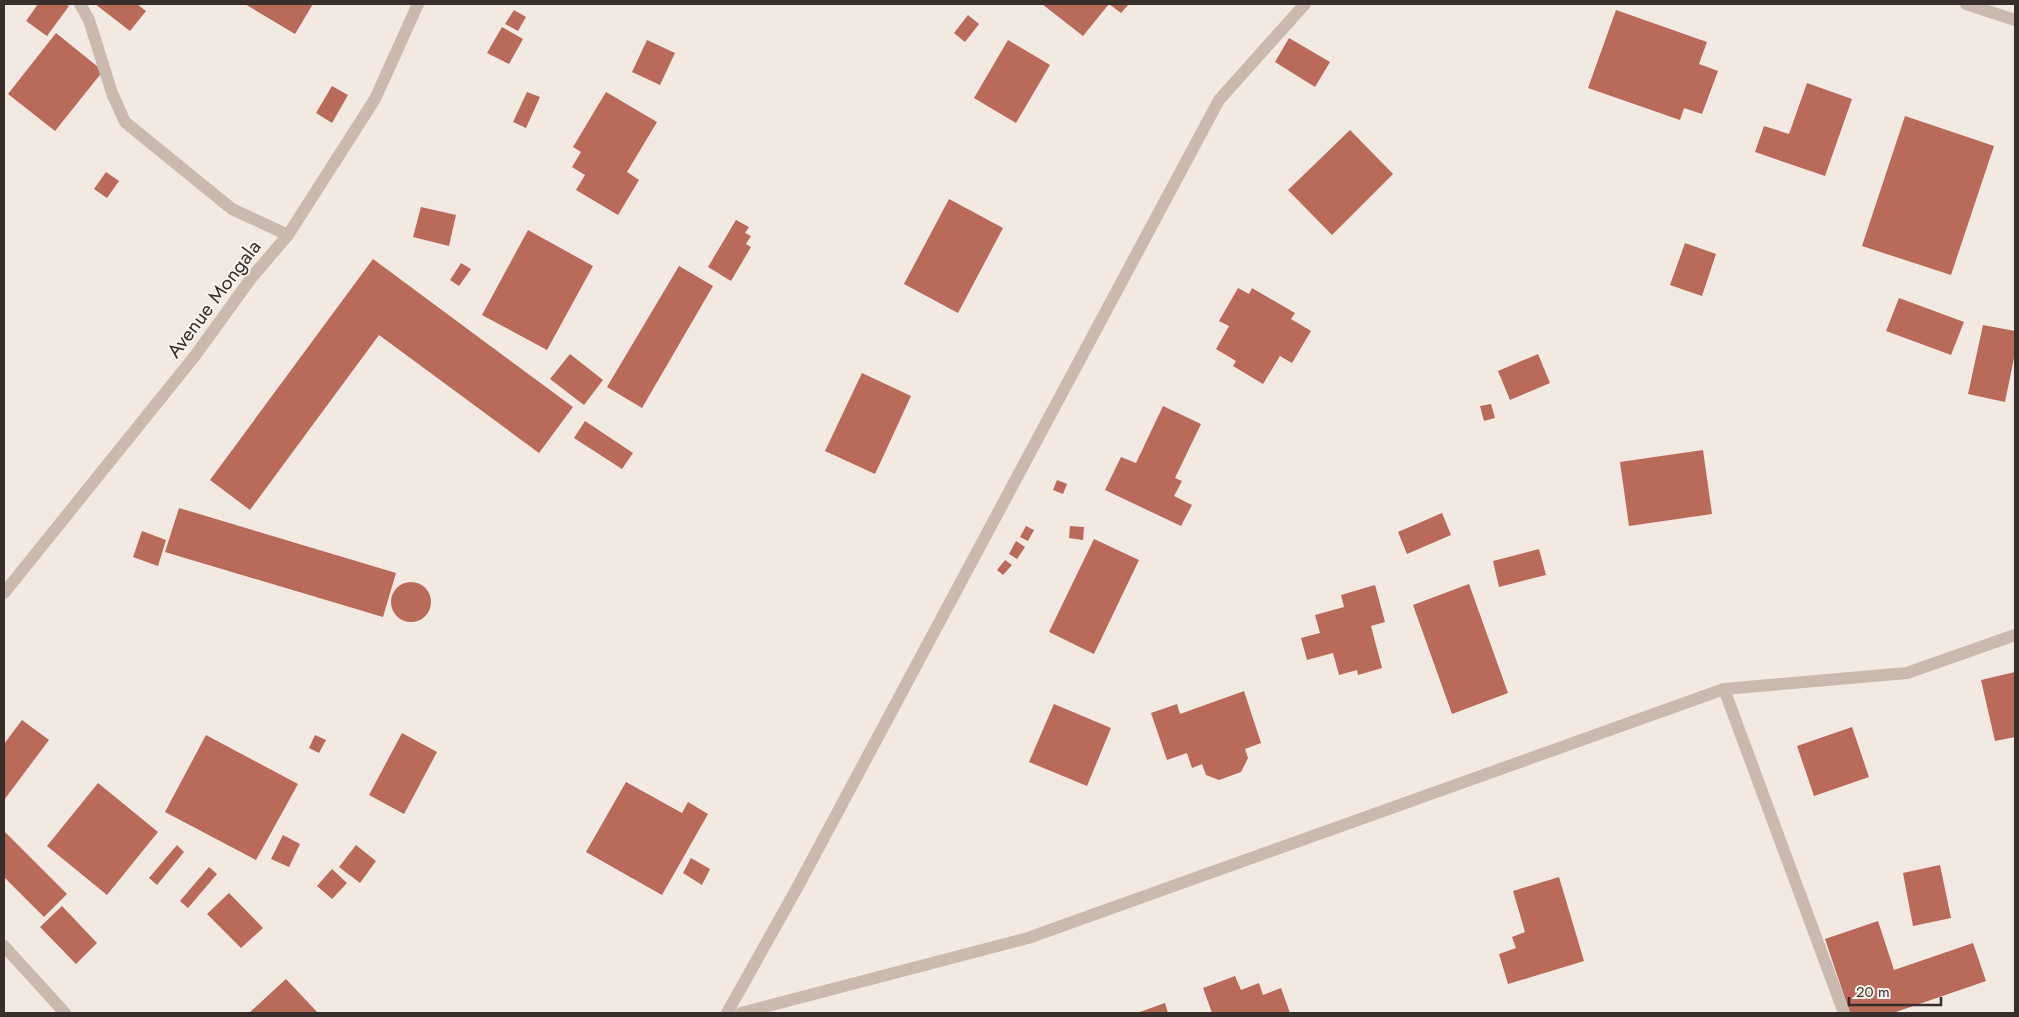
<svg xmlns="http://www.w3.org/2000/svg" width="2019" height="1017" font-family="Jost,sans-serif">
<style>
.building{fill:#b96a58}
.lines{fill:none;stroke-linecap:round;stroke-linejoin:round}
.minor{stroke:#c9b9af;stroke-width:12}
.tertiary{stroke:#c9b9af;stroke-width:12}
.labels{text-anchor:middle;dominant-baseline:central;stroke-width:4;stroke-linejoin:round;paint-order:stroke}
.street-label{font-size:20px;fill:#382f2c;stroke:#f9f3ee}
</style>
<rect width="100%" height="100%" fill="#f1e9e2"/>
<path class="building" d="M38,4H66L69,6L47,36L26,21Z
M95,4H137L146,11L130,31Z
M245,4H313L295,34Z
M1042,4H1129L1121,13L1109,4L1083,36Z
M514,10L526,17L518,31L505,24Z
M1616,10L1707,42L1699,64L1718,71L1702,114L1684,108L1680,120L1588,88Z
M968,15L979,24L965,42L954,33Z
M502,27L523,39L509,64L487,53Z
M56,33L103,71L55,131L8,94Z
M1289,38L1330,62L1315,87L1275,62Z
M647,40L675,53L660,85L632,72Z
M1008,40L1050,65L1016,123L974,98Z
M1807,83L1852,99L1825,176L1755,152L1764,126L1789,134Z
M332,86L348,95L332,123L316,113Z
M527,92L540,97L526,128L513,122Z
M606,92L657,122L627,172L639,180L618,215L576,190L585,175L572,167L581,152L573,147Z
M1905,116L1994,146L1951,275L1862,246Z
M1350,130L1393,174L1332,235L1288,190Z
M106,172L119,181L107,198L94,189Z
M949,199L1003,228L958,313L904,284Z
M421,207L456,215L449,246L413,237Z
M736,220L749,227L745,233L751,236L746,244L751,247L731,281L708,267Z
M528,230L593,266L547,350L482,315Z
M1685,243L1716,254L1702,296L1670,285Z
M373,259L573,407L539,453L379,335L250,510L210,480Z
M461,263L471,269L459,286L450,280Z
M679,266L713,286L642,408L607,387Z
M1238,288L1249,294L1252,288L1295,313L1291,319L1311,331L1292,363L1280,356L1263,384L1233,366L1236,361L1216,349L1229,326L1219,321Z
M1899,298L1964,322L1951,355L1886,331Z
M1983,325L2015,331V353L2005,402L1968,394Z
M570,354L603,380L584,405L550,379Z
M1538,354L1550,383L1510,400L1498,371Z
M862,373L911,396L875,474L825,451Z
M1491,404L1495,418L1484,421L1480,406Z
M1163,406L1201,424L1175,478L1182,481L1174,496L1192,505L1181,526L1105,490L1121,457L1136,463Z
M585,421L633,453L622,469L574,438Z
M1703,450L1712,514L1629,526L1620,462Z
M1057,480L1067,484L1063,494L1053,490Z
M179,508L396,573L383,617L165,552Z
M1442,513L1451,535L1407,554L1398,532Z
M1026,526L1034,530L1028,541L1020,537Z
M1070,526L1084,527L1083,540L1069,538Z
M142,531L166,540L158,566L133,557Z
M1094,539L1139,560L1094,654L1049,632Z
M1016,541L1025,547L1017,559L1009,554Z
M1539,549L1546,575L1499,587L1493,561Z
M1005,560L1012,565L1003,575L997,570Z
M391 602a20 20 0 1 1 40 0a20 20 0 1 1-40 0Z
M1469,584L1508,693L1452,714L1413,605Z
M1375,585L1385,622L1371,626L1382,668L1358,675L1357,670L1339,675L1333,653L1307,660L1301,638L1320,633L1315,615L1344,607L1341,595Z
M2015,672V737L1995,741L1981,680Z
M1244,691L1261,743L1245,749L1248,758L1241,772L1219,780L1206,775L1202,764L1192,768L1187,753L1167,760L1151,713L1177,704L1180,714Z
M1054,704L1111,728L1087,786L1029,762Z
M22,720L49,740L4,800V744Z
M1852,727L1869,777L1814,796L1797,746Z
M402,733L437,752L404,814L369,795Z
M206,735L298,784L256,860L165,812Z
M315,735L326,740L319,753L309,748Z
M626,782L682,813L688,802L708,814L662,895L586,852Z
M98,783L158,832L107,895L47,846Z
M4,831L67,894L44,917L4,877Z
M283,835L300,844L289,867L271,859Z
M177,845L184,852L157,885L149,878Z
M356,845L376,861L360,883L339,867Z
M691,858L710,869L702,885L683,873Z
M1940,865L1951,918L1913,926L1903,873Z
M209,867L217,874L188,908L180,901Z
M332,869L347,883L332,899L317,886Z
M1559,877L1584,961L1508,984L1499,954L1516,948L1512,937L1525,932L1513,891Z
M229,893L263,928L241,948L207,914Z
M62,906L97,943L76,964L40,927Z
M1878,921L1894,970L1973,943L1986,981L1893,1013H1850L1825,939Z
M1235,976L1241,990L1259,983L1263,995L1281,988L1290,1013H1212L1203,988Z
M286,979L318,1013H249Z
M1165,1003L1168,1013H1137Z"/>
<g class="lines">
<path class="minor" d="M80,4L89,20L112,93L125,122L232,209L288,235
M1966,4L2015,20
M1724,689L1844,1013
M4,946L65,1013
M727,1013L797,888L1219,100L1305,4
M741,1013L1028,938L1724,689L1907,673L2015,635"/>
<path class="tertiary" d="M4,593L194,357L252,277L288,235L375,99L418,4"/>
</g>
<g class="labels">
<g class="street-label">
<text transform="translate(214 299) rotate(-53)">Avenue Mongala</text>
</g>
</g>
<rect width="2019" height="1017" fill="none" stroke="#382f2c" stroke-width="10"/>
<path d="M1849 997v8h92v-8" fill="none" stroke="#382f2c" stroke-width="2.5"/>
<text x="1856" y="997" font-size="15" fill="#382f2c" stroke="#f9f3ee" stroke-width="4" paint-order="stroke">20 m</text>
</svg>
